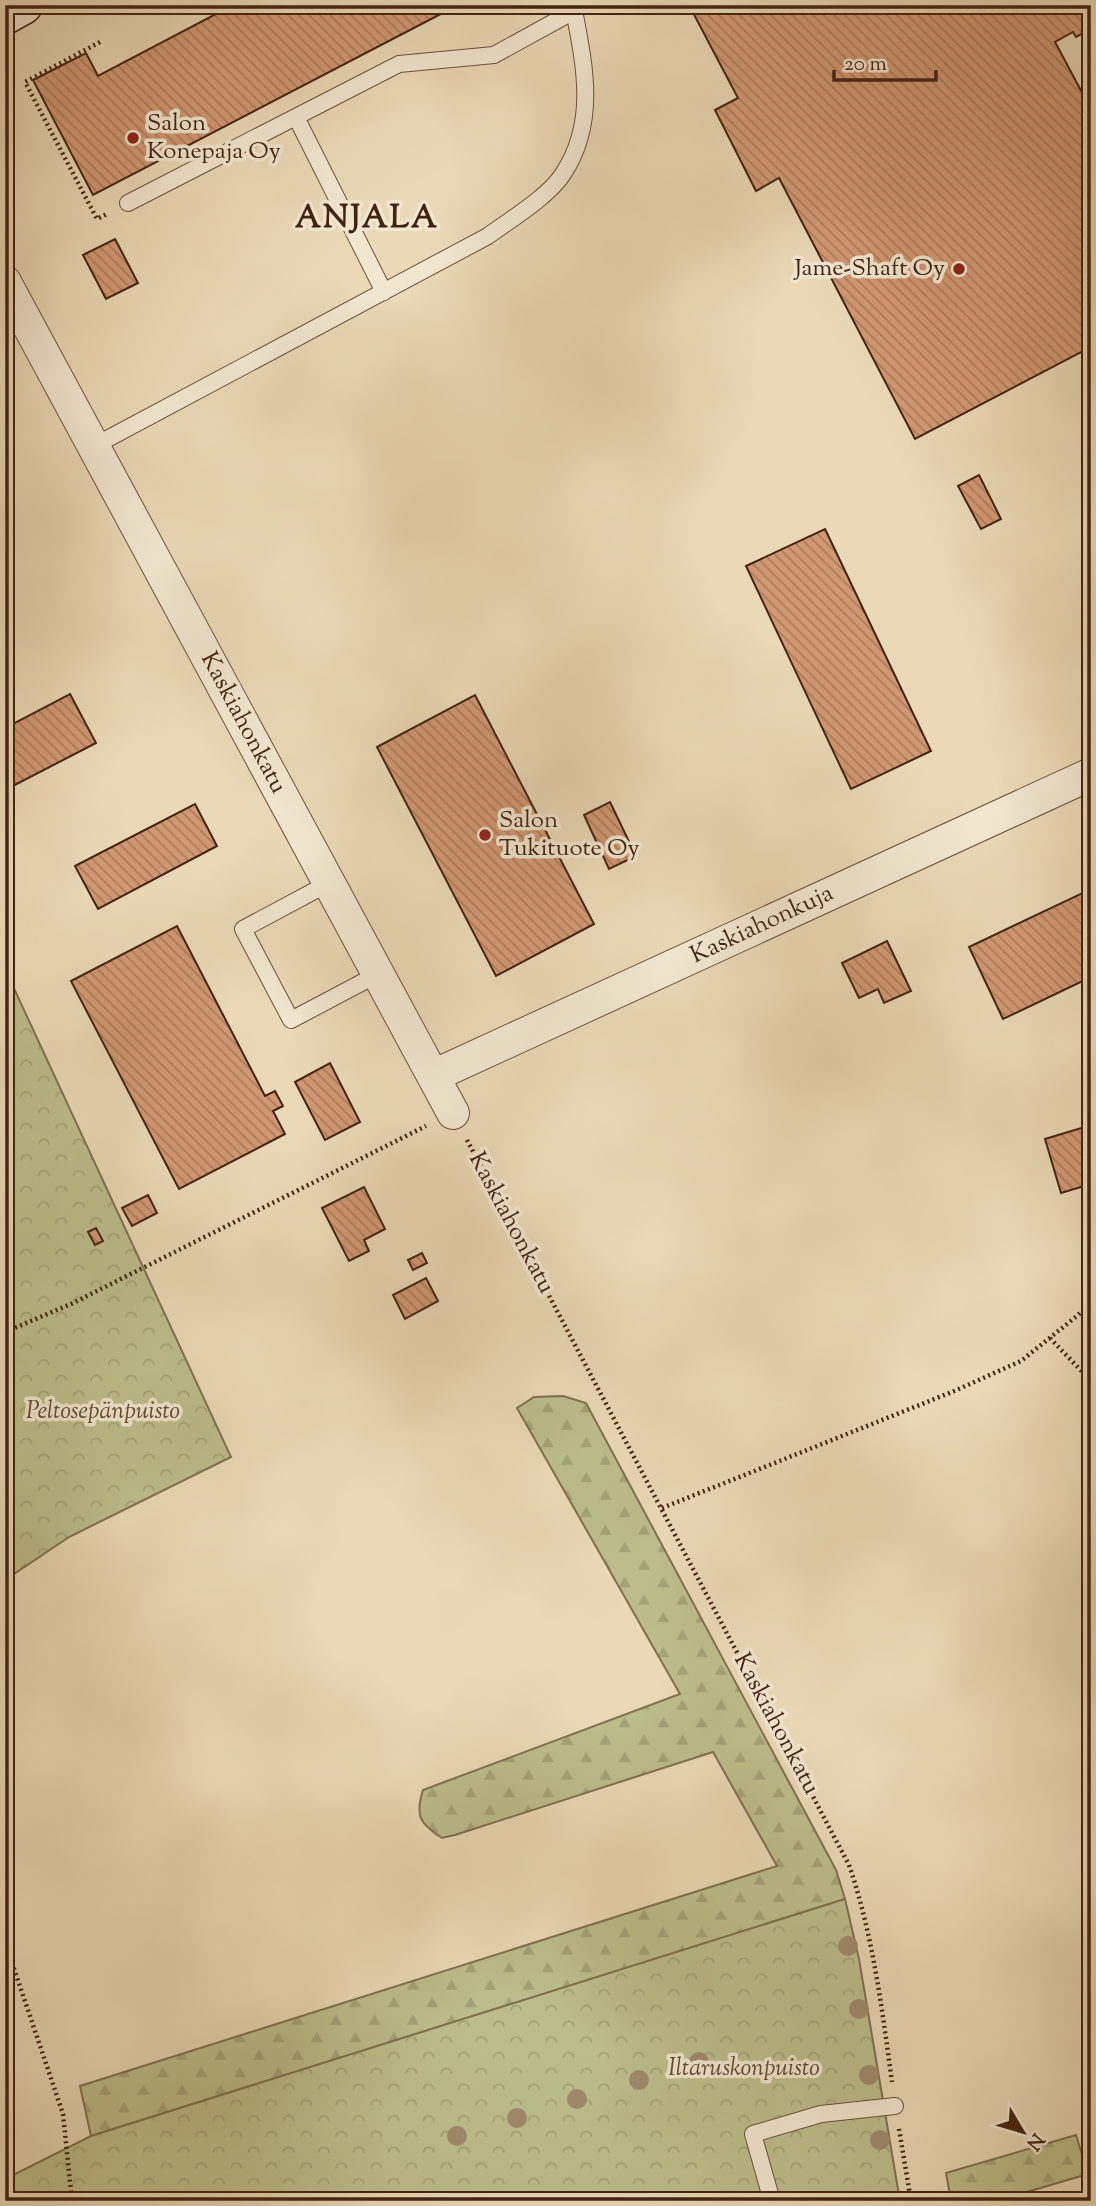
<svg xmlns="http://www.w3.org/2000/svg" width="1096" height="2206" font-family="'Sorts Mill Goudy',serif">
<style>
.forest{fill:url(#forest-firs);stroke:#80704f;stroke-width:2}
.park{fill:url(#park-crowns);stroke:#80704f;stroke-width:2}
.building{fill:url(#building-back-hatch);stroke:#432413;stroke-width:2}
.lines{fill:none;stroke-linecap:round;stroke-linejoin:round}
.lane-casing{stroke:#6d513c;stroke-width:18}
.street-casing{stroke:#6d513c;stroke-width:34}
.secondary-casing{stroke:#432413;stroke-width:41}
.path{stroke:#432413;stroke-width:4.5;stroke-dasharray:2 3.5;stroke-linecap:butt}
.lane{stroke:#f1e6d0;stroke-width:16}
.street{stroke:#f1e6d0;stroke-width:32}
.secondary{stroke:#f1e6d0;stroke-width:38}
.tree{fill:#9f8a6d}
.poi-dot{fill:#8f2418;stroke:#f1e6d0;stroke-width:2.5}
.labels{text-anchor:middle;dominant-baseline:central;stroke-width:7;stroke-linejoin:round;paint-order:stroke}
.poi-label{font-size:24px;fill:#432413;stroke:#f1e6d0;text-anchor:start}
.street-label{font-size:24px;fill:#432413;stroke:#f1e6d0}
.park-label{font-size:24px;font-style:italic;fill:#614a31;stroke:#f1e6d0}
.district-label{font-size:32px;font-weight:bold;letter-spacing:2px;fill:#432413;stroke:#f1e6d0}
</style>
<defs>
<pattern id="forest-firs" width="22" height="20" patternUnits="userSpaceOnUse" patternTransform="scale(1.75)"><rect width="22" height="20" fill="#bcbd8b"/><path d="M5 1l3.5 6h-7zM16 11l3.5 6h-7z" fill="#a3a277"/></pattern>
<pattern id="park-crowns" width="20" height="18" patternUnits="userSpaceOnUse" patternTransform="scale(1.75)"><rect width="20" height="18" fill="#bcbd8b"/><path d="M2 6a3 3 0 1 1 6 0M12 15a3 3 0 1 1 6 0" fill="none" stroke="#a3a277"/></pattern>
<pattern id="building-back-hatch" width="6" height="6" patternUnits="userSpaceOnUse" patternTransform="scale(1.75)"><rect width="6" height="6" fill="#d29773"/><path d="M-1 5l2 2M0 0l6 6M5-1l2 2" fill="none" stroke="#ac7b5d"/></pattern>
</defs>
<rect width="100%" height="100%" fill="#ead8b6"/>
<filter id="stains"><feTurbulence type="fractalNoise" baseFrequency=".00286" numOctaves="4"/><feColorMatrix values="0 0 0 0 .2 0 0 0 0 .09 0 0 0 0 .02 0 0 0 .5 -.17"/></filter>
<radialGradient id="worn" r=".72"><stop offset=".6" stop-color="#630" stop-opacity="0"/><stop offset="1" stop-color="#630" stop-opacity=".3"/></radialGradient>
<path class="forest" d="M563,1396L586,1403L836,1870L845,1899L91,2136L80,2086L777,1866L713,1752L455,1835L442,1838C419,1823 415,1816 423,1790L680,1694L517,1408L534,1397Z
M1076,2135L1088,2174L996,2201H951L946,2173Z"/>
<path class="park" d="M5,969L231,1457L69,1537L5,1580Z
M845,1899L859,1959L900,2201H5V2179L91,2136Z"/>
<path class="building" d="M233,5H458L93,195L33,80L86,53L98,76Z
M689,5H1091V29L1076,37L1073,32L1055,42L1086,100L1091,97V347L915,439L779,178L756,191L715,110L738,98Z
M115,239L138,283L106,299L83,255Z
M979,475L1001,519L981,529L958,486Z
M825,529L931,751L851,789L746,566Z
M70,694L96,743L5,790V728Z
M475,695L594,924L496,976L377,747Z
M610,802L636,856L609,869L584,815Z
M195,804L217,846L98,909L75,866Z
M1091,889V977L1003,1019L969,947Z
M177,926L265,1096L275,1091L283,1106L273,1111L285,1134L179,1189L71,981Z
M887,941L911,991L884,1003L878,989L859,998L842,963Z
M330,1063L360,1122L325,1140L295,1082Z
M1091,1125V1184L1061,1193L1045,1139Z
M364,1187L385,1229L364,1240L369,1251L349,1261L322,1208Z
M148,1195L157,1213L132,1226L122,1208Z
M96,1228L103,1241L95,1245L88,1232Z
M422,1253L427,1263L413,1270L408,1260Z
M426,1278L438,1301L405,1319L393,1295Z"/>
<g class="lines">
<g class="lane-casing">
<path id="lane" d="M296,117L384,292
M128,203L399,64L494,55L574,11
M94,446L488,236C510,220 548,197 563,174C598,121 584,63 573,5
M329,883L243,929L291,1020L378,974
M772,2201L753,2134L821,2114L895,2106"/>
</g>
<g class="street-casing">
<path id="street" d="M5,282L453,1113
M433,1076L1091,774"/>
</g>
<g class="secondary-casing">
<path id="secondary" d="M5,15L23,5"/>
</g>
<path class="path" d="M100,42L25,82L97,219L107,214
M467,1140L849,1865C873,1935 882,2009 892,2082
M5,1332L71,1304L426,1126
M1050,1338L1091,1381
M662,1508L952,1392L1021,1361L1077,1316L1091,1302
M5,1942L63,2114L72,2201
M899,2129L911,2201"/>
<use href="#lane" class="lane"/>
<use href="#street" class="street"/>
<use href="#secondary" class="secondary"/>
</g>
<g class="tree">
<circle cx="848" cy="1946" r="10"/>
<circle cx="859" cy="2009" r="10"/>
<circle cx="699" cy="2062" r="10"/>
<circle cx="869" cy="2075" r="10"/>
<circle cx="639" cy="2080" r="10"/>
<circle cx="577" cy="2099" r="10"/>
<circle cx="517" cy="2118" r="10"/>
<circle cx="457" cy="2136" r="10"/>
<circle cx="880" cy="2140" r="10"/>
</g>
<g class="poi-dot">
<circle cx="133" cy="138" r="7"/>
<circle cx="959" cy="269" r="7"/>
<circle cx="485" cy="835" r="7"/>
</g>
<g class="labels">
<g class="poi-label">
<text x="147" y="124">Salon<tspan x="147" dy="28">Konepaja Oy</tspan></text>
<text x="945" y="269" text-anchor="end">Jame-Shaft Oy</text>
<text x="499" y="821">Salon<tspan x="499" dy="28">Tukituote Oy</tspan></text>
</g>
<g class="street-label">
<text transform="translate(243 723) rotate(62)">Kaskiahonkatu</text>
<text transform="translate(762 925) rotate(-25)">Kaskiahonkuja</text>
<text transform="translate(511 1223) rotate(62)">Kaskiahonkatu</text>
<text transform="translate(776 1724) rotate(62)">Kaskiahonkatu</text>
</g>
<g class="park-label">
<text x="103" y="1412">Peltosepänpuisto</text>
<text x="744" y="2069">Iltaruskonpuisto</text>
</g>
<g class="district-label">
<text x="367" y="219">ANJALA</text>
</g>
</g>
<rect width="1096" height="2206" fill="none" stroke="#ead8b6" stroke-width="28"/>
<rect x="7" y="7" width="1082" height="2192" fill="none" stroke="#432413" stroke-width="3.5"/>
<rect x="14" y="14" width="1068" height="2178" fill="none" stroke="#432413" stroke-width="2"/>
<g transform="translate(1023 2132) rotate(128)" stroke="#f1e6d0" stroke-width="5" paint-order="stroke">
<path d="M0-5L12 26L0 18L-12 26Z" fill="#432413"/>
<text y="-10" font-size="19" font-weight="bold" text-anchor="middle" fill="#432413">N</text>
</g>
<path d="M834 70v10h102v-10" fill="none" stroke="#432413" stroke-width="3.5"/>
<text x="844" y="70" font-size="21" fill="#432413" stroke="#f1e6d0" stroke-width="5" paint-order="stroke">20 m</text>
<rect width="100%" height="100%" filter="url(#stains)"/>
<rect width="100%" height="100%" fill="url(#worn)"/>
</svg>
